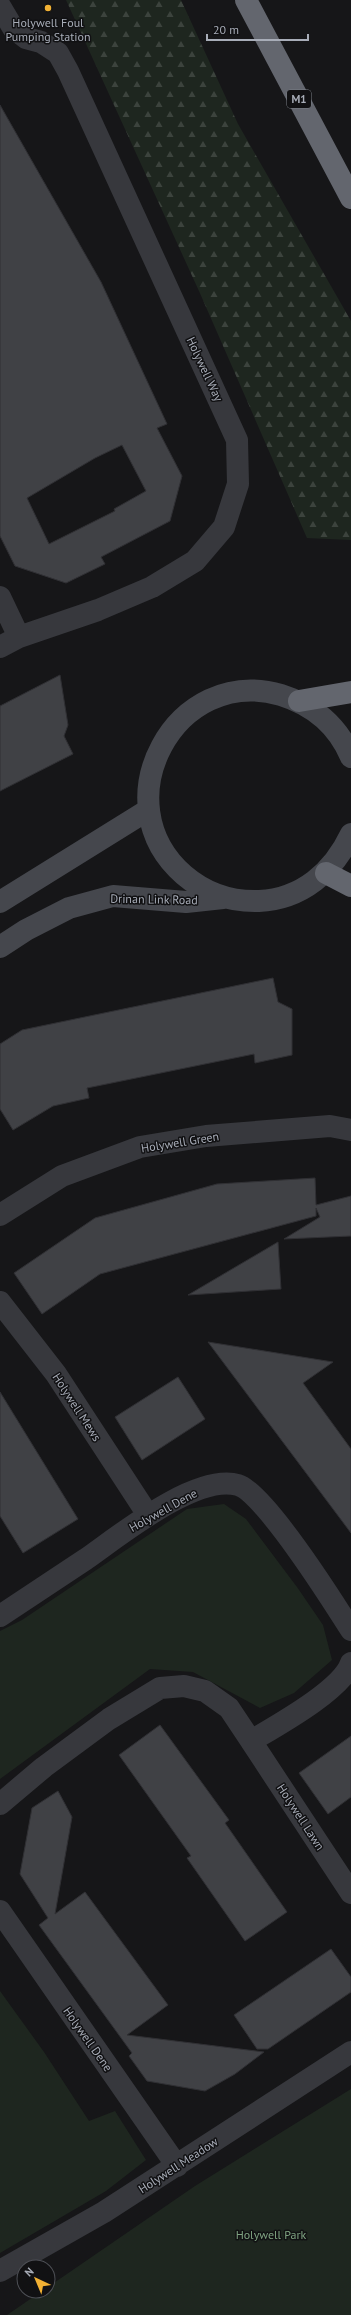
<svg xmlns="http://www.w3.org/2000/svg" width="351" height="2315" font-family="'PT Sans',sans-serif">
<style>
.green{fill:#1e261f}
.forest{fill:url(#forest-firs)}
.building{fill:#404145;stroke:#303034;fill-rule:evenodd}
.lines{fill:none;stroke-linecap:round;stroke-linejoin:round}
.street{stroke:#37383d;stroke-width:22}
.secondary{stroke:#45474d;stroke-width:22}
.highway{stroke:#63666e;stroke-width:22}
.poi-dot{fill:#f2b134;stroke:#111113;stroke-width:1.5}
.labels{text-anchor:middle;dominant-baseline:central;stroke-width:3;stroke-linejoin:round;paint-order:stroke}
.shield{fill:#111113;stroke:#7b7e86;stroke-width:1}
.shield-label{font-size:11px;font-weight:bold;fill:#a8adb8}
.poi-label{font-size:12px;fill:#a8adb8;stroke:#111113}
.street-label{font-size:12px;fill:#a8adb8;stroke:#111113}
.park-label{font-size:12px;fill:#7fa381;stroke:#111113}
</style>
<defs>
<pattern id="forest-firs" width="22" height="20" patternUnits="userSpaceOnUse"><rect width="22" height="20" fill="#1e261f"/><path d="M5 1l3.5 6h-7zM16 11l3.5 6h-7z" fill="#3c433d"/></pattern>
</defs>
<rect width="100%" height="100%" fill="#161618"/>
<path class="green" d="M224,1504L246,1519L297,1587L323,1625L332,1660L294,1693L260,1708L193,1672L150,1669L0,1779V1631L22,1620L187,1509Z
M0,1991L44,2052L89,2121L115,2111L146,2160L106,2191L0,2253Z
M351,2089V2315H7L42,2291H48V2287L195,2186Z"/>
<path class="forest" d="M66,0H181L238,124L351,321V540L307,538L199,291Z"/>
<path class="building" d="M0,105L101,282L167,424L157,428L182,476L170,521L101,557L105,564L66,583L15,566L0,536ZM122,445L146,491L114,509L115,511L49,544L27,498L95,458Z
M60,675L68,725L64,736L73,754L0,791V706Z
M273,978L278,1002L292,1009V1055L255,1063L254,1054L87,1088L89,1098L53,1106L13,1130L0,1109V1044L22,1030Z
M315,1178L316,1205L351,1196V1236L284,1239L320,1217L316,1208V1216L100,1274L42,1314L14,1273L95,1218L217,1184Z
M278,1242L281,1289L188,1295Z
M208,1342L333,1362L303,1383L351,1449V1533Z
M178,1377L205,1419L142,1460L115,1417Z
M0,1392L78,1519L23,1553L0,1516Z
M160,1725L229,1820L225,1823L287,1912L245,1941L187,1858L191,1856L119,1755Z
M351,1736V1797L328,1814L299,1773Z
M58,1791L72,1817L55,1914L85,1892L168,2005L127,2035L264,2052L235,2074L205,2091L147,2081L129,2056L132,2053L39,1925L48,1918L20,1874L32,1808Z
M331,1949L351,1977V1992L268,2049H257L234,2015Z"/>
<g class="lines">
<path class="street" d="M0,6L13,28L26,38L41,42L58,53L68,71L237,440L238,484L224,527L195,561L152,587L98,610L19,637L0,647
M0,597L19,637
M0,1215L62,1176L140,1147L206,1136L330,1126L351,1130
M0,1302L56,1374L148,1515
M0,1616C29,1597 57,1578 86,1559C119,1536 196,1473 238,1485C264,1492 334,1603 351,1630
M251,1741L351,1893
M0,1804L44,1767L109,1719L160,1688L184,1686L205,1691L229,1708L251,1741C276,1726 342,1690 351,1663
M0,1911L177,2166
M0,2271L104,2212L351,2052"/>
<path class="secondary" d="M351,757C338,726 313,705 281,695C175,664 101,803 184,875C205,893 231,902 259,901C302,899 333,872 351,834
M0,902L148,810
M0,947L26,930L69,908L113,896L186,902L223,898"/>
<path class="highway" d="M246,0L351,198
M299,701L351,692
M326,873L351,886"/>
</g>
<circle class="poi-dot" cx="48" cy="8" r="4"/>
<g class="labels">
<rect class="shield" x="287" y="90" width="24" height="18" rx="3"/>
<g class="shield-label">
<text x="299" y="99">M1</text>
</g>
<g class="poi-label">
<text x="48" y="22">Holywell Foul<tspan x="48" dy="14">Pumping Station</tspan></text>
</g>
<g class="street-label">
<text transform="translate(205 369) rotate(65)">Holywell Way</text>
<text transform="translate(154 899) rotate(1)">Drinan Link Road</text>
<text transform="translate(180 1142) rotate(-9)">Holywell Green</text>
<text transform="translate(77 1407) rotate(57)">Holywell Mews</text>
<text transform="translate(163 1510) rotate(-29)">Holywell Dene</text>
<text transform="translate(301 1817) rotate(57)">Holywell Lawn</text>
<text transform="translate(88 2039) rotate(55)">Holywell Dene</text>
<text transform="translate(178 2165) rotate(-33)">Holywell Meadow</text>
</g>
<g class="park-label">
<text x="271" y="2234">Holywell Park</text>
</g>
</g>
<g transform="translate(36 2279) rotate(316)"><circle r="19" fill="#111113" stroke="#4d4f55"/>
<path d="M0-3L7 15L0 10L-7 15Z" fill="#f2b134"/>
<text y="-6" font-size="11" font-weight="bold" text-anchor="middle" fill="#a8adb8">N</text>
</g>
<path d="M207 34v6h101v-6" fill="none" stroke="#a8adb8" stroke-width="2"/>
<text x="213" y="34" font-size="12" fill="#a8adb8" stroke="#111113" stroke-width="3" paint-order="stroke">20 m</text>
</svg>
